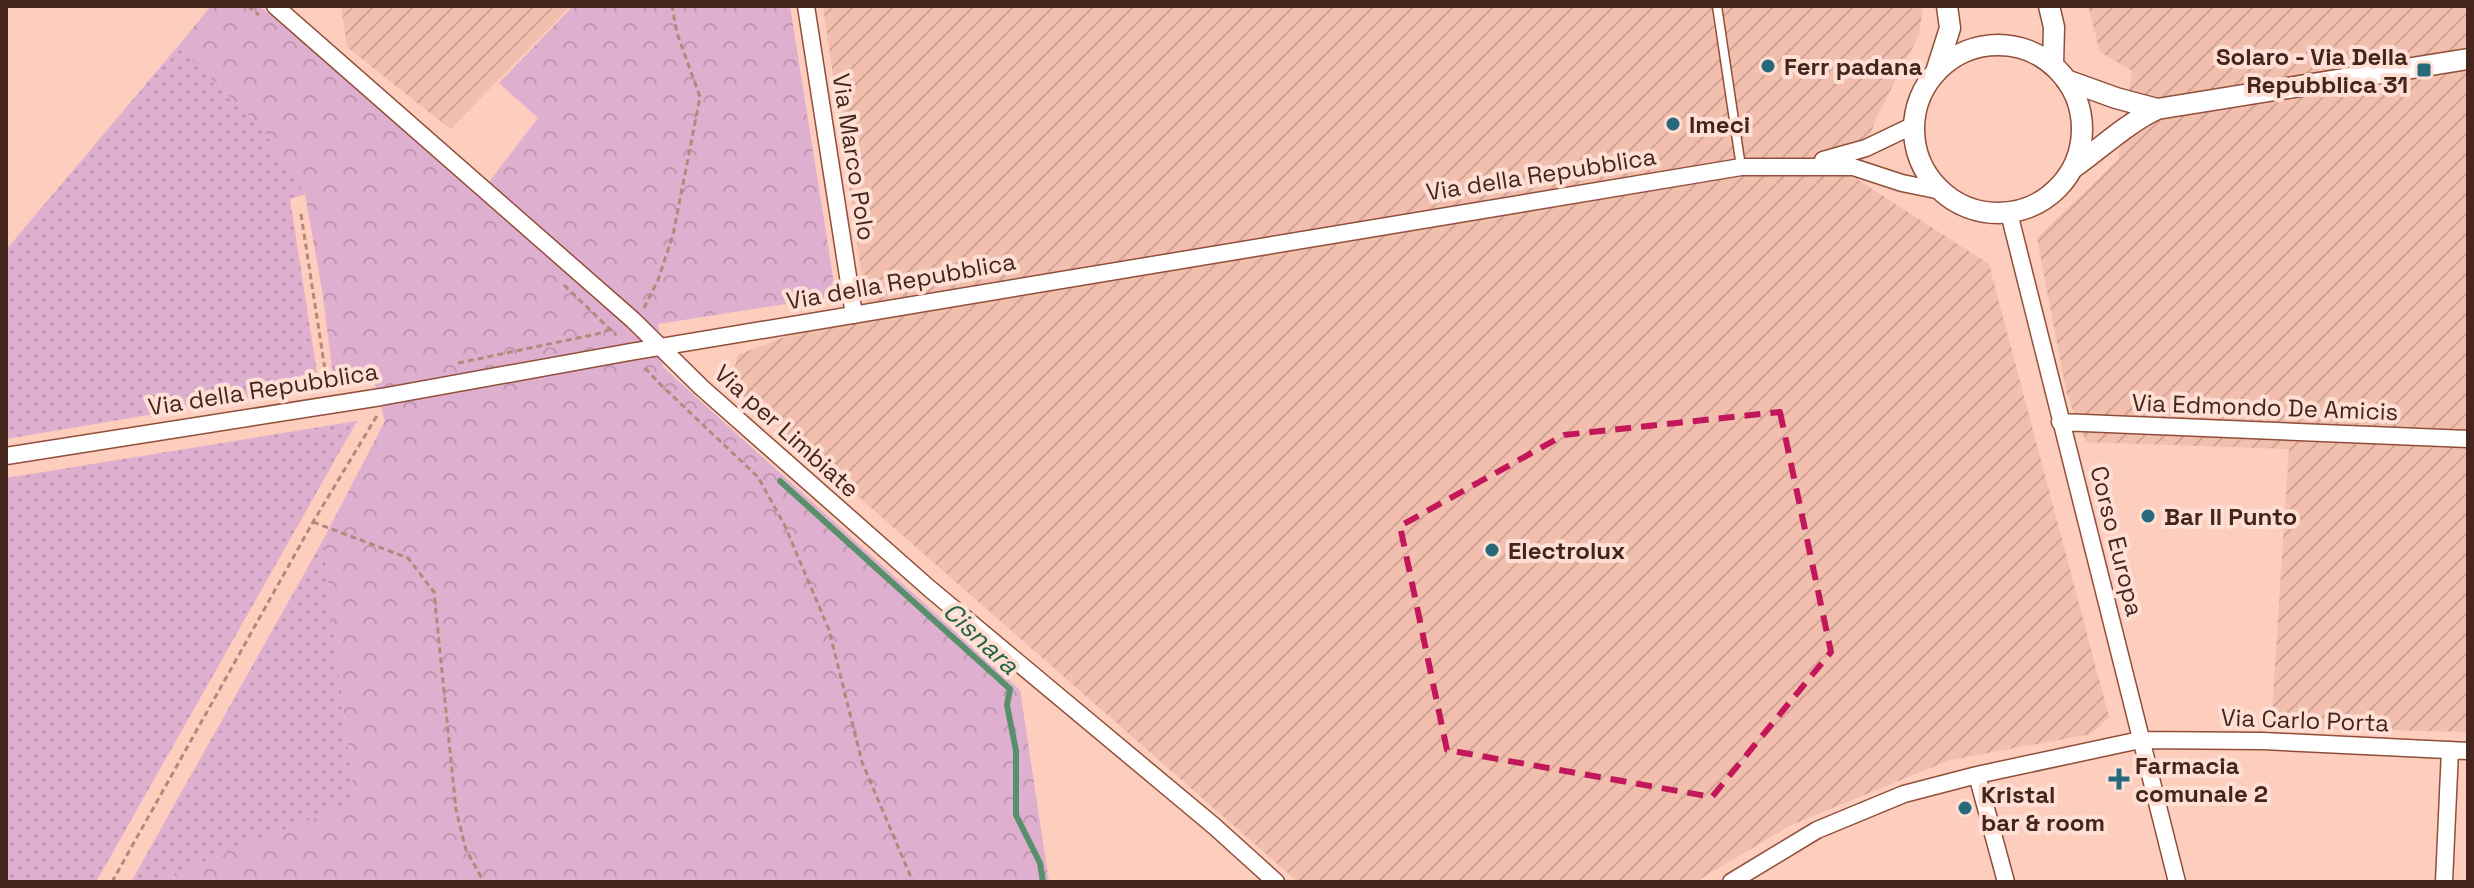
<svg xmlns="http://www.w3.org/2000/svg" width="2474" height="888" font-family="'Space Grotesk',sans-serif">
<style>
.industrial{fill:url(#industrial-furrows)}
.grass{fill:url(#grass-dots)}
.forest{fill:url(#forest-crowns)}
.lines{fill:none;stroke-linecap:round;stroke-linejoin:round}
.stream{stroke:#58906b;stroke-width:6}
.service-casing{stroke:#914e38;stroke-width:11}
.minor-casing{stroke:#914e38;stroke-width:19}
.tertiary-casing{stroke:#914e38;stroke-width:23}
.path{stroke:#b28a7c;stroke-width:3;stroke-dasharray:6 4;stroke-linecap:butt}
.service{stroke:#fff;stroke-width:8}
.minor{stroke:#fff;stroke-width:16}
.tertiary{stroke:#fff;stroke-width:20}
.marked{fill:none;stroke:#c2185b;stroke-width:6;stroke-dasharray:16 10;stroke-linejoin:round}
.poi-dot{fill:#26697b;stroke:#ffded4;stroke-width:3}
.labels{text-anchor:middle;dominant-baseline:central;stroke-width:8;stroke-linejoin:round;paint-order:stroke}
.poi-label{font-size:24px;font-weight:bold;fill:#43251b;stroke:#ffded4;text-anchor:start}
.street-label{font-size:24px;fill:#43251b;stroke:#ffded4}
.water-label{font-size:26px;font-style:italic;fill:#216544;stroke:#ffded4}
</style>
<defs>
<pattern id="industrial-furrows" width="10" height="10" patternUnits="userSpaceOnUse" patternTransform="scale(2)"><rect width="10" height="10" fill="#f2bfae"/><path d="M-1 1l2-2M0 10L10 0M9 11l2-2" fill="none" stroke="#d1a495"/></pattern>
<pattern id="grass-dots" width="8" height="8" patternUnits="userSpaceOnUse" patternTransform="scale(2)"><rect width="8" height="8" fill="#dfafcf"/><path d="M2 2h.1M6 6h.1" fill="none" stroke="#c196b1" stroke-width="1.8" stroke-linecap="round"/></pattern>
<pattern id="forest-crowns" width="20" height="18" patternUnits="userSpaceOnUse" patternTransform="scale(2)"><rect width="20" height="18" fill="#dfafcf"/><path d="M2 6a3 3 0 1 1 6 0M12 15a3 3 0 1 1 6 0" fill="none" stroke="#c196b1"/></pattern>
</defs>
<rect width="100%" height="100%" fill="#fdcdbd"/>
<path class="industrial" d="M341,6H571L450,129L347,47Z
M823,6H1923L1919,35L1875,120L1858,180L1989,264L2109,717L2091,734L1950,760L1791,825L1695,882H1298L730,384L738,355L866,305Z
M2088,6H2468V732L2271,727L2289,449L2086,442L2067,395L2037,238L2118,160L2132,71L2100,52Z"/>
<path class="grass" d="M178,46L261,127L305,194L290,199L319,386L6,439V250Z
M357,421L96,882H6V478Z
M323,540L355,802L153,882H131Z"/>
<path class="forest" d="M211,6H259L482,191L538,118L499,83L573,6H790L836,296L658,324L663,367L1020,690L1049,882H153L355,802L323,540L385,421L373,378L334,385L323,296L305,194L261,127L178,46Z"/>
<g class="lines">
<path class="stream" d="M780,481L1010,689L1007,705L1016,751V815L1040,863L1043,882"/>
<g class="service-casing">
<path id="service" d="M1717,6L1741,167"/>
</g>
<g class="minor-casing">
<path id="minor" d="M275,6L633,320L701,387L930,589L1214,826L1276,882
M806,6L854,315
M1823,160L1866,148L1914,125
M2009,213L2177,882
M2060,422L2468,439
M6,456L381,397L630,352L1741,167H1853L1902,183L1941,191
M1977,775L2006,882
M1731,882L1817,830L1904,794L1977,775L2140,740L2263,741L2468,751
M2444,882L2450,750"/>
</g>
<g class="tertiary-casing">
<path id="tertiary" d="M2049,6L2054,27L2053,65
M1914 129a84 84 0 1 1 168 0a84 84 0 1 1-168 0Z
M1936,72L1950,28L1947,6
M2066,80L2116,98L2157,109
M2073,168C2101,148 2126,124 2157,109L2468,59"/>
</g>
<path class="path" d="M248,6L259,15
M301,214L328,389
M564,285L616,335
M644,308L658,280L673,235L700,97L677,33L672,6
M458,363L597,334L611,329
M645,368L661,385L758,477L785,526L829,630L862,762L913,882
M313,522L408,558L434,592L456,810L466,850L484,882
M112,882L313,522L378,414"/>
<use href="#service" class="service"/>
<use href="#minor" class="minor"/>
<use href="#tertiary" class="tertiary"/>
</g>
<path class="marked" d="M1780,412L1831,652L1712,797L1447,750L1400,526L1564,435Z"/>
<g class="poi-dot">
<circle cx="1768" cy="66" r="8"/>
<rect x="2416" y="62" width="16" height="16" rx="4"/>
<circle cx="1673" cy="124" r="8"/>
<circle cx="2148" cy="516" r="8"/>
<circle cx="1492" cy="550" r="8"/>
<path d="M2115 767h8v8h8v8h-8v8h-8v-8h-8v-8h8z"/>
<circle cx="1965" cy="808" r="8"/>
</g>
<g class="labels">
<g class="poi-label">
<text x="2408" y="56" text-anchor="end">Solaro - Via Della<tspan x="2408" dy="28">Repubblica 31</tspan></text>
<text x="1784" y="66">Ferr padana</text>
<text x="1689" y="124">Imeci</text>
<text x="2164" y="516">Bar Il Punto</text>
<text x="1508" y="550">Electrolux</text>
<text x="2135" y="765">Farmacia<tspan x="2135" dy="28">comunale 2</tspan></text>
<text x="1981" y="794">Kristal<tspan x="1981" dy="28">bar &amp; room</tspan></text>
</g>
<g class="street-label">
<text transform="translate(854 157) rotate(81)">Via Marco Polo</text>
<text transform="translate(1541 174) rotate(-9)">Via della Repubblica</text>
<text transform="translate(901 281) rotate(-10)">Via della Repubblica</text>
<text transform="translate(263 389) rotate(-9)">Via della Repubblica</text>
<text transform="translate(2265 407) rotate(2)">Via Edmondo De Amicis</text>
<text transform="translate(787 431) rotate(42)">Via per Limbiate</text>
<text transform="translate(2117 541) rotate(76)">Corso Europa</text>
<text transform="translate(2305 720) rotate(2)">Via Carlo Porta</text>
</g>
<g class="water-label">
<text transform="translate(981 638) rotate(43)">Cisnara</text>
</g>
</g>
<rect width="2474" height="888" fill="none" stroke="#43251b" stroke-width="16"/>
</svg>
